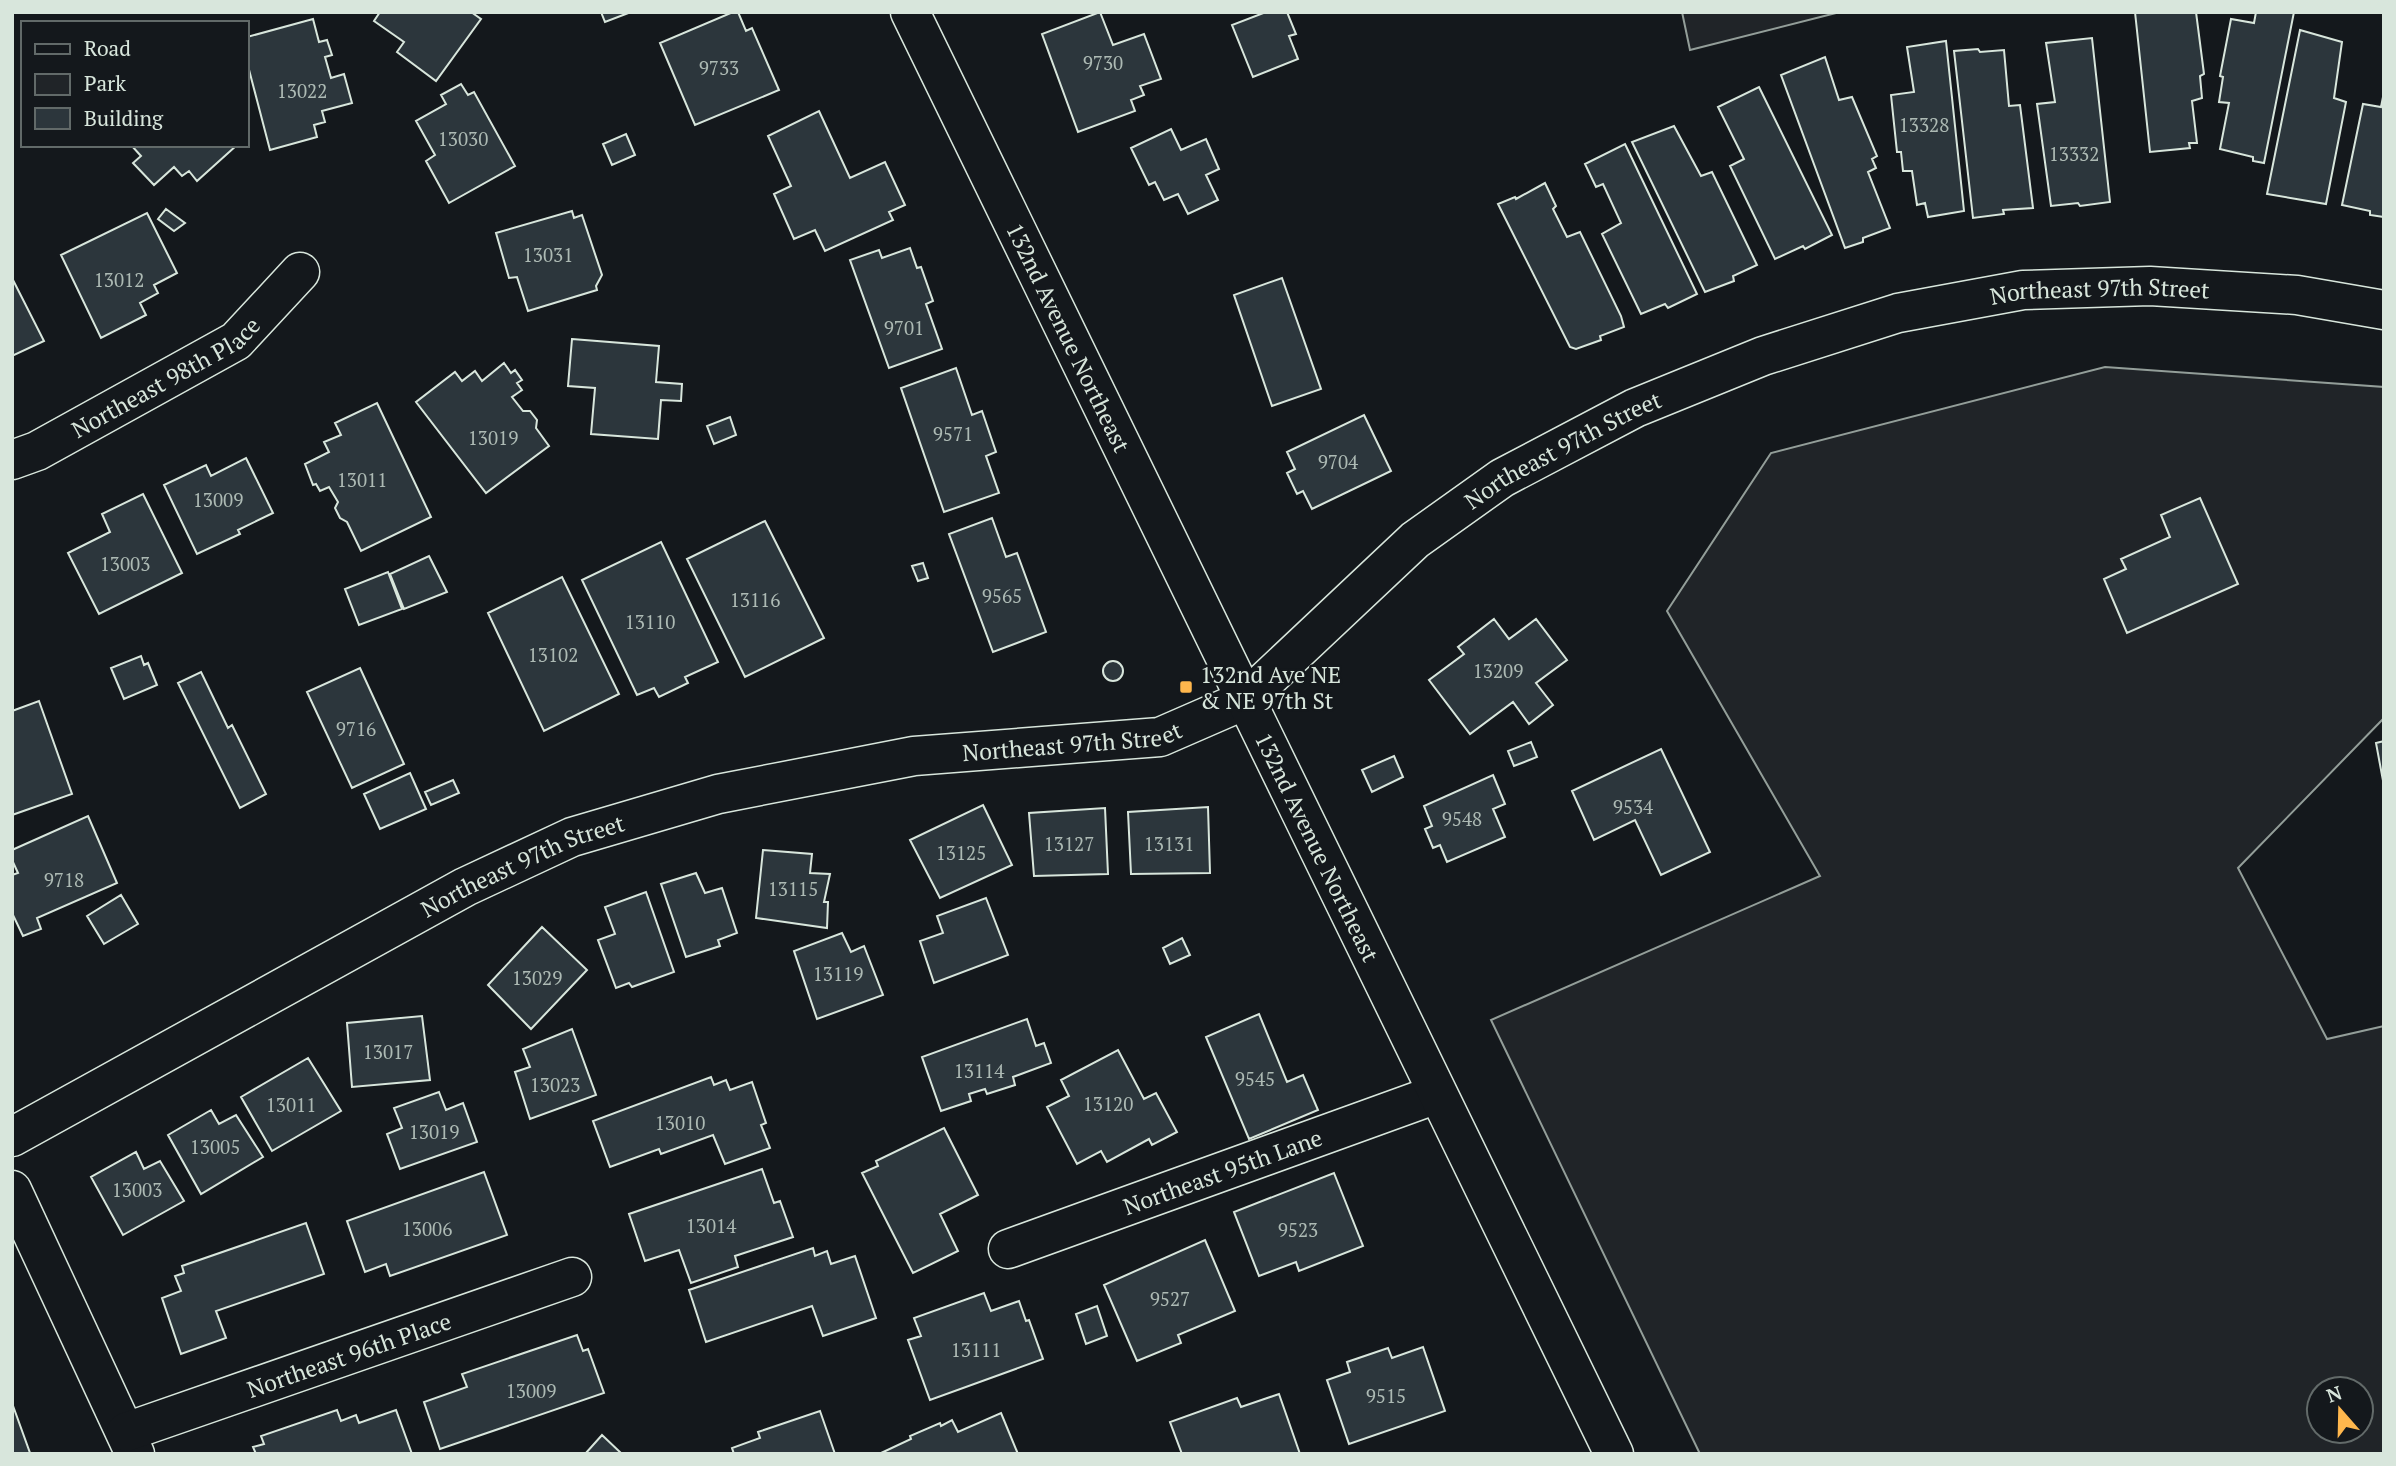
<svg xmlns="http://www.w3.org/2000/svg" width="2396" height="1466" font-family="'PT Serif',serif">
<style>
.green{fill:#202428;stroke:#939e99;stroke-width:2;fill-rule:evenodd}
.building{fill:#2c363c;stroke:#d8e6dc;stroke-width:2}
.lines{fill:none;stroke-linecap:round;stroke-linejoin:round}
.street-casing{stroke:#d8e6dc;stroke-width:41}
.secondary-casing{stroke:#d8e6dc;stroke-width:41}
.street{stroke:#14181c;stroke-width:38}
.secondary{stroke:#14181c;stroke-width:38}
.poi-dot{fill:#ffb74d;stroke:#14181c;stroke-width:2.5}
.labels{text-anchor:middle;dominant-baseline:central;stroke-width:5;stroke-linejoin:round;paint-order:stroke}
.number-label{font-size:19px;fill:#adbab4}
.street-label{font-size:23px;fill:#d8e6dc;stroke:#14181c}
.poi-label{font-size:23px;fill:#d8e6dc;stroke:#14181c;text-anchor:start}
</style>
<rect width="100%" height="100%" fill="#14181c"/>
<path class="green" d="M1682,12H1840L1690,50Z
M2105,367L2384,387V718L2238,868L2327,1039L2384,1026V1454H1700L1491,1020L1820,876L1667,611L1771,453ZM2319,1389H2361V1431H2319Z"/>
<path class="building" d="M380,12H471L481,19L436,81L397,52L404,42L374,21Z
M601,12H631L605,22Z
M733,12H738L746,31L752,28L779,90L695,125L660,43Z
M1100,12L1113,45L1144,34L1161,79L1140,86L1144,95L1131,100L1135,111L1078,132L1042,34Z
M1266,12H1287L1296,34L1289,36L1298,59L1253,77L1232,25Z
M2135,12H2196L2204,74L2200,76L2202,98L2192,101L2197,143H2189L2190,148L2150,152Z
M2256,12H2294L2264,163L2253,161V157L2220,149L2229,103L2219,102L2223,77L2220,76L2231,19L2254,23Z
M313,19L319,42L327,40L332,55L325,57L331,78L344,74L352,103L322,111L325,122L314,125L317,137L270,150L247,62V37Z
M2300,30L2342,42L2334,98L2346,102L2326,204L2267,194Z
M2092,38L2110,202L2080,206L2078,203L2051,206L2037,104L2055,102L2046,43Z
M1946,41L1964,211L1928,217L1925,203L1917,205L1912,171H1903L1901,152H1897L1891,95L1914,92L1907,47Z
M1978,49L1980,52L2004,50L2009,106L2020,105L2033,208L2003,210L2004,214L1973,218L1954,51Z
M1825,57L1839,100L1852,97L1877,156L1872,159L1876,168L1868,172L1890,228L1863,238V242L1845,248L1781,75Z
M461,84L468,95L474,92L515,166L449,203L426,161L435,155L416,121L446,104L441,95Z
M1759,87L1832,235L1805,249L1803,246L1775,259L1730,166L1744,159L1718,107Z
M2384,92V217L2370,215V211L2342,205L2363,104L2381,107Z
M819,111L850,178L885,162L905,205L889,212L893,220L825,251L815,230L794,239L774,194L791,186L768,136Z
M1674,126L1701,176L1712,172L1757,265L1733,276L1734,281L1705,292L1632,142Z
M1171,129L1181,150L1206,139L1219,169L1206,175L1218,200L1188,214L1178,194L1164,200L1155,182L1149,185L1131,148Z
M626,134L635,155L612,165L603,144Z
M1625,144L1697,294L1668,308L1665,304L1641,314L1602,234L1621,223L1603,184L1596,187L1585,164Z
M131,145H237L197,181L189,171L182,176L174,167L154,185L133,163L141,156Z
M1545,183L1556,206L1553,209L1567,237L1580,232L1621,316L1624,327L1600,336L1601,340L1576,349L1570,347L1498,204L1515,197L1516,199Z
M166,209L185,223L174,231L158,219Z
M572,211L574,218L582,215L602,275L596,286L597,290L528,311L517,277L509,278L496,233Z
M147,213L177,273L154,285L158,293L140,303L146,315L101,338L61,255Z
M910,248L917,268L921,267L933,301L926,304L942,349L889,368L850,260L879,250L882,258Z
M12,278L44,341L12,356Z
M1282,278L1321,389L1272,406L1234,295Z
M572,339L659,346L656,382L682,384L681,401L661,400L658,439L591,434L595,388L568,386Z
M504,363L511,373L515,370L522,380L517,383L522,390L512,397L523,411H530L537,420L536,428L549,446L486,493L416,402L455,372L462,381L475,371L482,381Z
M956,368L972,415L982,411L996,452L986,456L999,493L944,512L901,388Z
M377,403L431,517L361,551L347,522L340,518L335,508L338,502L329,487L320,491L316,484L313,485L305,464L329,452L324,442L341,435L335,423Z
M1364,415L1391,471L1312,509L1303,491L1297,494L1287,473L1295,469L1287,452Z
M730,417L736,435L714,444L707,426Z
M246,458L273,513L238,530L240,534L197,554L164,485L206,465L211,476Z
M143,494L182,573L99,614L68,553L110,532L102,514Z
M2200,498L2238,584L2127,633L2104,579L2126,569L2121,559L2170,537L2161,515Z
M992,518L1006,557L1017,553L1046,632L993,652L949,534Z
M765,521L824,638L745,677L687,559Z
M661,542L718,662L685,677L688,683L659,697L654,688L637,695L582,580Z
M429,556L447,592L404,609L390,574Z
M923,563L928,578L918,581L912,566Z
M388,572L402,609L359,625L345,589Z
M562,577L619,694L544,731L488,613Z
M1494,619L1509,639L1536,619L1567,660L1536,683L1553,705L1529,724L1513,702L1470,734L1429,680L1464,654L1458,647Z
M141,656L144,665L148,663L157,685L124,699L111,668Z
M1103 671a10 10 0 1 1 20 0a10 10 0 1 1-20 0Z
M360,668L404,764L352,788L307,692Z
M201,672L228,728L232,725L266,794L240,808L178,683Z
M39,701L72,794L12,815V711Z
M2384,741V786L2376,743Z
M1531,742L1537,757L1514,766L1508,751Z
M1661,749L1710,852L1661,875L1635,820L1594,840L1572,791Z
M1394,756L1403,777L1372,792L1362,770Z
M410,773L426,809L380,829L364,794Z
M1493,775L1505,804L1493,809L1505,837L1447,862L1440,845L1433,848L1425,829L1432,826L1424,806Z
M453,780L459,793L431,805L425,792Z
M983,805L1012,865L940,898L910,840Z
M1208,807L1210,873L1131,874L1128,812Z
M1105,808L1108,874L1034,876L1029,813Z
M88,816L117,883L37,918L41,929L23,936L12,913V875L18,873L12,860V850Z
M763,850L812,854L810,873L830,874L824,902H828L827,928L756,918Z
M696,873L705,893L722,888L737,933L718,940L720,946L686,957L661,884Z
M646,892L674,972L632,987L629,983L616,988L598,940L615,934L605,907Z
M121,895L138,924L104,944L87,916Z
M986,898L1008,955L934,983L920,941L943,933L937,916Z
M542,927L587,970L531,1029L488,985Z
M842,933L851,952L864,946L883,995L817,1019L794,951Z
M1182,938L1190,955L1170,964L1163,948Z
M1259,1014L1287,1082L1303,1075L1318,1110L1249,1139L1206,1037Z
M422,1016L430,1080L352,1087L347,1023Z
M1027,1019L1036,1046L1044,1043L1051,1063L1013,1077L1015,1085L987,1094L985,1089L969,1094L971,1101L941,1111L922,1057Z
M572,1029L596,1095L530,1119L515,1072L530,1067L523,1049Z
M1118,1050L1144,1099L1156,1093L1177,1132L1152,1145L1149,1139L1107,1162L1101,1151L1077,1164L1047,1107L1069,1096L1061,1080Z
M308,1058L341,1111L272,1151L241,1097Z
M711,1077L714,1085L726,1080L730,1090L752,1082L766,1123L761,1125L770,1148L725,1164L713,1135L661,1154L659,1149L610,1167L593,1121Z
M439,1092L446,1110L463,1103L477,1142L400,1169L387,1134L402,1128L394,1108Z
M211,1110L219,1124L236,1115L263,1157L201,1194L168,1135Z
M944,1128L978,1195L940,1214L958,1251L913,1273L862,1173L878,1166L876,1161Z
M136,1152L144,1169L160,1161L184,1201L123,1235L91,1177Z
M762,1169L774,1203L780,1201L793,1237L735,1256L738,1267L691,1283L679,1250L645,1261L629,1214Z
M484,1172L507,1235L390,1276L386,1264L365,1272L347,1221Z
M1334,1173L1363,1246L1299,1271L1296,1262L1259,1276L1234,1212Z
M306,1223L324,1274L216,1311L226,1338L181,1354L162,1298L181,1291L175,1276L184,1273L182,1266Z
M1205,1240L1235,1311L1178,1335L1181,1343L1137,1361L1104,1285Z
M813,1248L815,1256L827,1251L831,1264L855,1256L876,1318L823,1336L812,1306L706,1342L689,1290Z
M984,1293L991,1311L1019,1301L1026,1321L1029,1320L1043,1359L930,1400L908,1340L921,1336L914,1318Z
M1097,1306L1107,1336L1086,1344L1076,1314Z
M577,1335L583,1351L588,1349L604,1393L440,1449L424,1402L467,1387L462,1374Z
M1423,1347L1445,1411L1349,1444L1327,1380L1350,1372L1347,1362L1388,1348L1392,1358Z
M1279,1394L1300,1454H1182L1170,1422L1237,1398L1241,1407Z
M12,1403L30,1453L27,1454H12Z
M337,1410L341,1421L356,1415L359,1423L396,1410L412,1454H256L253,1447L264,1444L261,1436Z
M820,1411L835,1454H734L732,1448L760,1438L758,1432Z
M1001,1413L1018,1454H879L911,1439L910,1436L940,1423L941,1426L952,1420L958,1432Z
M602,1435L622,1454H585Z"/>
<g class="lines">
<g class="street-casing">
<g id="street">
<path id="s1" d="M12,460L37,451L236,341L300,272"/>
<path id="s2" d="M12,1137L465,887L572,837L718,794L914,756L1160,737L1245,700L1415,540L1502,478L1635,408L1763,356L1898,313L2023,290L2150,286L2297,295L2384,310"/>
<path d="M12,1190L135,1454"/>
<path id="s3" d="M1008,1249L1437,1094"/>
<path id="s4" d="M126,1432L572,1277"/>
</g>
</g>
<g class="secondary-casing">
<g id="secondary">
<path id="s5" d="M910,12L1614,1454"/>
</g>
</g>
<use href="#street" class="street"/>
<use href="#secondary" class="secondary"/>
</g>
<rect class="poi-dot" x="1179" y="680" width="14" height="14" rx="3.5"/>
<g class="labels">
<g class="number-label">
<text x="1103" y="62">9730</text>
<text x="719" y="67">9733</text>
<text x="302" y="90">13022</text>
<text x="1924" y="124">13328</text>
<text x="463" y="138">13030</text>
<text x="2074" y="153">13332</text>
<text x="548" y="254">13031</text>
<text x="119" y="279">13012</text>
<text x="904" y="327">9701</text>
<text x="953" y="433">9571</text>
<text x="493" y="437">13019</text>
<text x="1338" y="461">9704</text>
<text x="362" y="479">13011</text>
<text x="218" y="499">13009</text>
<text x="125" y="563">13003</text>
<text x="1002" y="595">9565</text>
<text x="755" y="599">13116</text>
<text x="650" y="621">13110</text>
<text x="553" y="654">13102</text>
<text x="1498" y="670">13209</text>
<text x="356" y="728">9716</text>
<text x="1633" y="806">9534</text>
<text x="1462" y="818">9548</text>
<text x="1069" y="843">13127</text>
<text x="1169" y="843">13131</text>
<text x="961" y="852">13125</text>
<text x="64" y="879">9718</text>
<text x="793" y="888">13115</text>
<text x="838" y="973">13119</text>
<text x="537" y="977">13029</text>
<text x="388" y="1051">13017</text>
<text x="979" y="1070">13114</text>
<text x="1255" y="1078">9545</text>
<text x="555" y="1084">13023</text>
<text x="1108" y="1103">13120</text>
<text x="291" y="1104">13011</text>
<text x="680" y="1122">13010</text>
<text x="434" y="1131">13019</text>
<text x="215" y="1146">13005</text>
<text x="137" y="1189">13003</text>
<text x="711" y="1225">13014</text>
<text x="427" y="1228">13006</text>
<text x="1298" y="1229">9523</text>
<text x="1170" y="1298">9527</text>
<text x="976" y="1349">13111</text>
<text x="531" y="1390">13009</text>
<text x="1386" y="1395">9515</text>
</g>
<g class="street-label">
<text stroke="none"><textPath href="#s2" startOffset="2301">Northeast 97th Street</textPath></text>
<text stroke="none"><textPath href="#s5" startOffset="362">132nd Avenue Northeast</textPath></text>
<text stroke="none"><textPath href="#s1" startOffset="175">Northeast 98th Place</textPath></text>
<text stroke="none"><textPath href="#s2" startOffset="1734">Northeast 97th Street</textPath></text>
<text stroke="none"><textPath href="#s2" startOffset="1146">Northeast 97th Street</textPath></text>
<text stroke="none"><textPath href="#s5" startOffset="929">132nd Avenue Northeast</textPath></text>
<text stroke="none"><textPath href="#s2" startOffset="579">Northeast 97th Street</textPath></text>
<text stroke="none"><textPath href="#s3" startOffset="228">Northeast 95th Lane</textPath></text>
<text stroke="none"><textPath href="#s4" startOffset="236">Northeast 96th Place</textPath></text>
</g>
<g class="poi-label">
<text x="1200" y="674">132nd Ave NE<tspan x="1200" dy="26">&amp; NE 97th St</tspan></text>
</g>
</g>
<rect width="2396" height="1466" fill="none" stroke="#d8e6dc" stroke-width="28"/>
<rect x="21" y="21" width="228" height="126" fill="#14181c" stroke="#626a69" stroke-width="2"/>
<rect x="35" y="44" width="35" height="10" fill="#14181c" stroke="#626a69" stroke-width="2"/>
<text x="84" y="56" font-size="21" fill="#d8e6dc">Road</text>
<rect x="35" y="74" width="35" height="21" fill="#202428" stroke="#626a69" stroke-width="2"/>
<text x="84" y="91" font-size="21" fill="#d8e6dc">Park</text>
<rect x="35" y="108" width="35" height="21" fill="#2c363c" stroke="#626a69" stroke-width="2"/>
<text x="84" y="126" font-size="21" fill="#d8e6dc">Building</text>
<g transform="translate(2340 1410) rotate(340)"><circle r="33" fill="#14181c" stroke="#626a69" stroke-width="2"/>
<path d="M0-5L12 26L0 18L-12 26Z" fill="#ffb74d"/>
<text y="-10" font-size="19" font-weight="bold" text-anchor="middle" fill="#d8e6dc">N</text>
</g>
</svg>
